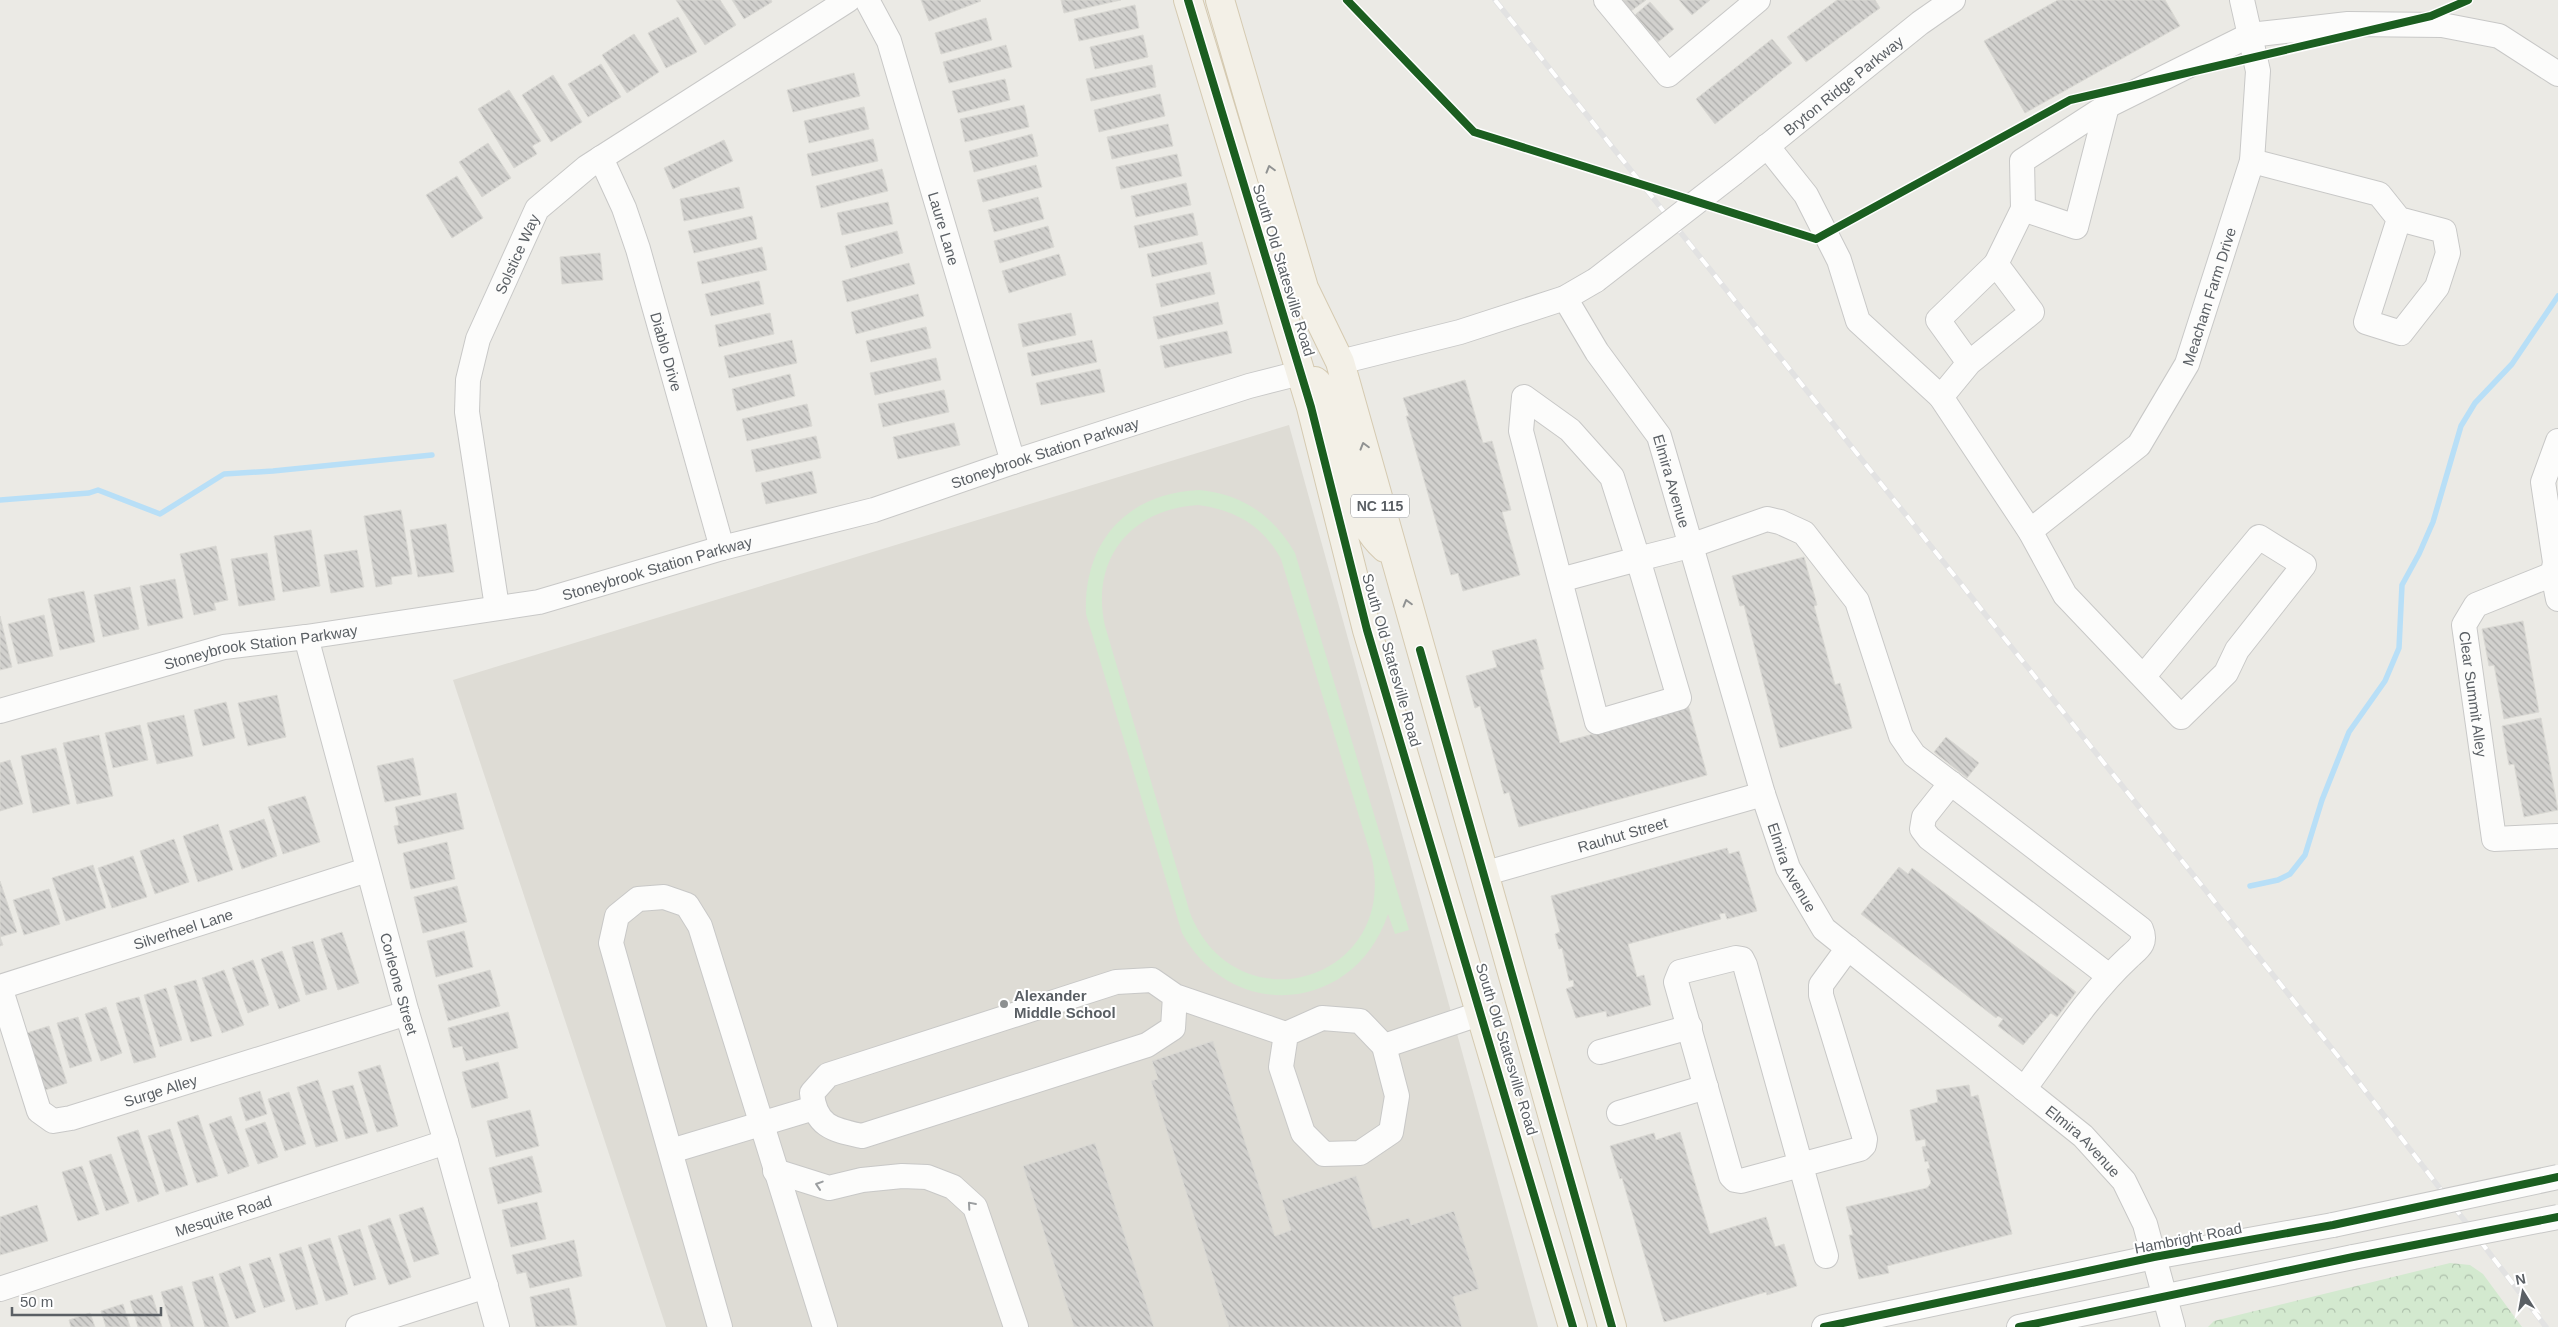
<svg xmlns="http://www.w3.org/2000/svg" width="2558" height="1327" font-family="Arial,sans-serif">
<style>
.education{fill:#dedcd5}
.forest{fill:url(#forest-crowns)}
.pitch{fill:#d3e9cf;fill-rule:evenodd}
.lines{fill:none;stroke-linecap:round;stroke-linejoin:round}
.stream{stroke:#b8dff7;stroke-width:5.5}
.building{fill:url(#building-back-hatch);stroke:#dad9d4}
.minor-casing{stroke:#c8c8c7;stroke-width:26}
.major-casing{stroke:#d5cab1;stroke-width:30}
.minor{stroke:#fcfcfb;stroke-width:24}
.major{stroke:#f3f0e7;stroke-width:28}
.rail-casing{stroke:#e2e2e2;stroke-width:5.5}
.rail{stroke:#fff;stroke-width:4;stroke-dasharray:11;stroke-linecap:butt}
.minor-bridge-casing{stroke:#c8c8c7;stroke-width:26;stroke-linecap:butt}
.minor-bridge{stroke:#fcfcfb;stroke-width:24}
.cycleway-casing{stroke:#fff;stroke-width:11}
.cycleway{stroke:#1b5e20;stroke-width:8}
.oneway{stroke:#909292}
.oneway2{stroke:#9b9ea0}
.poi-dot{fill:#8d9091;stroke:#fff;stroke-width:2}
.labels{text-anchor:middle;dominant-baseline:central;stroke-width:4;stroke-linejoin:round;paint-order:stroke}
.shield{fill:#fff;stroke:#8c8f92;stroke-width:1}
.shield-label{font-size:14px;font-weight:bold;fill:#5a5f64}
.street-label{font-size:15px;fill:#5a5f64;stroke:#fff}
.poi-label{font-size:15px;font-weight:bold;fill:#5a5f64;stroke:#fff;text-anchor:start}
</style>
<defs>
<pattern id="forest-crowns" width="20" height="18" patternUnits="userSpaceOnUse" patternTransform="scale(1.25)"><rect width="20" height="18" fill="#d3e9cf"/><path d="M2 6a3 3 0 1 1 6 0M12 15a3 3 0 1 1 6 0" fill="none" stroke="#aec0ac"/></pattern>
<pattern id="building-back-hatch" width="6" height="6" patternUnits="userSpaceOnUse" patternTransform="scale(1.25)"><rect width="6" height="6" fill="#d2d1ce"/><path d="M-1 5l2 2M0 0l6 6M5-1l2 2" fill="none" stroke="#adadab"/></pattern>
</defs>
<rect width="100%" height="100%" fill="#ebeae5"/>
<path class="education" d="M1289,425L1538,1327H666L453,680Z"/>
<path class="forest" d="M2450,1263L2470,1265L2483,1274L2522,1327H2208L2214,1321Z"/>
<path class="pitch" d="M1199,490C1242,494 1273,515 1295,553L1409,930L1395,934L1388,914C1355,1013 1232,1024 1182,933L1086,614C1083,542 1127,493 1199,490ZM1198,505C1236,510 1263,526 1281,559L1372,859C1398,981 1236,1029 1190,913L1105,626C1090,559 1131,509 1198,505Z"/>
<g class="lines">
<path class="stream" d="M0,500L89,493L98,490L160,514L224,474L273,471L432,455
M2250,886L2278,880L2290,874L2305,855L2322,800L2349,732L2385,681L2399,648L2402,585L2419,554L2433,522L2461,426L2475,403L2512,364L2558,296"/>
</g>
<path class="building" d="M676,0H720L736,25L705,45Z
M732,0H771L772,2L744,19Z
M921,0H980L981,1L929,21Z
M1061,0H1121L1064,13Z
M1622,0H1646L1631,11Z
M1679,0H1710L1692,15Z
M1837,0H1875L1880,8L1806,62L1787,37Z
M2058,0H2165L2180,26L2025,113L1984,41Z
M1650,2L1674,29L1658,42L1635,15Z
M1135,5L1139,28L1079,41L1074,19Z
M678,17L697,52L666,68L648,33Z
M986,18L992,40L941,54L935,33Z
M634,34L659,72L627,93L602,55Z
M1143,35L1148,57L1095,69L1090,47Z
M1772,39L1792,63L1715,124L1696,99Z
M1006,45L1012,67L949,83L943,62Z
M601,64L621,97L588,117L568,84Z
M1152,65L1156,87L1091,101L1086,79Z
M854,73L860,96L793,112L787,90Z
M553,75L582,122L551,142L522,95Z
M1005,79L1010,100L958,113L952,91Z
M509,90L541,141L532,146L537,154L514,168L478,109Z
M1160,94L1165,116L1099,132L1094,110Z
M1024,105L1029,127L965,142L960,119Z
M864,107L869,129L809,143L804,121Z
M1168,124L1173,146L1112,159L1107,137Z
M1032,134L1038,156L974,172L969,151Z
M873,139L878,161L812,176L807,154Z
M724,140L733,161L673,189L664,168Z
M488,143L511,178L482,197L459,162Z
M1177,154L1182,176L1121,189L1116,167Z
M1036,165L1042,187L983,202L977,180Z
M882,169L888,191L821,208L816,186Z
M457,176L483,218L452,238L426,195Z
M1186,183L1191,205L1136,217L1131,196Z
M739,187L744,208L684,221L680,199Z
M1038,197L1044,219L994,232L988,210Z
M888,202L893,224L842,235L837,213Z
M1193,213L1198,235L1139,248L1134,226Z
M752,216L757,239L694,253L688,231Z
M1048,226L1054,247L1000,263L994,241Z
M897,231L903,253L851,268L845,246Z
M1202,242L1207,264L1152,277L1147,254Z
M762,247L767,270L702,284L697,262Z
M600,253L603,280L562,284L560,257Z
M1059,254L1066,275L1009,293L1002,271Z
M909,263L915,284L847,302L842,281Z
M1210,272L1215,294L1161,307L1156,284Z
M759,281L764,304L711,316L705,294Z
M918,294L924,316L856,334L851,312Z
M1218,302L1223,324L1158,339L1153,317Z
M770,313L774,334L719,347L715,325Z
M1071,313L1076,335L1023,347L1018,324Z
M926,327L931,348L871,362L866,341Z
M1227,331L1232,353L1165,368L1160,346Z
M792,340L797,363L729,378L724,356Z
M1092,340L1097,362L1032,376L1027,353Z
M936,358L941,380L875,395L870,373Z
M1100,369L1105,392L1041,405L1036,383Z
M790,374L795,396L737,411L732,389Z
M1465,380L1483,443L1492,441L1511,510L1502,512L1520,575L1463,591L1458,573L1451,575L1406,416H1409L1403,398Z
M944,390L949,412L883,427L878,404Z
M807,404L812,426L747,441L742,419Z
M954,423L960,445L898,459L893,437Z
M816,436L821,458L756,472L751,450Z
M812,471L817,493L766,504L761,483Z
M401,510L412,574L391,577L392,584L376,587L364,516Z
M446,524L454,572L418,577L410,530Z
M311,530L320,586L283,592L274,536Z
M216,546L228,600L214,603L216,610L194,615L180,554Z
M357,550L364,587L331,593L324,555Z
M267,553L275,600L239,606L231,559Z
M1804,557L1817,605L1814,606L1835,685L1840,683L1852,728L1780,748L1744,605L1740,606L1732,576Z
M175,579L183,618L148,626L140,586Z
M130,587L139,629L103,637L94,595Z
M84,591L95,642L60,650L48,599Z
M44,615L53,656L18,664L8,624Z
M0,616L12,667L0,670Z
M2523,621L2539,712L2504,719L2494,665L2489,666L2482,629Z
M1536,639L1544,669L1540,670L1560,743L1656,717L1688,705L1707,775L1519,827L1509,792L1504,794L1480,706L1475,708L1466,676L1497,667L1492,651Z
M277,695L286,737L248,746L238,703Z
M226,702L235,738L203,746L194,710Z
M184,715L193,756L157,764L147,723Z
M2541,718L2558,810L2524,817L2514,764L2509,765L2502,726Z
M140,725L148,760L113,768L105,733Z
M99,735L113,796L77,804L63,743Z
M1946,737L1979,763L1967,778L1934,752Z
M56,748L70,804L33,813L21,756Z
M413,758L421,795L385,802L377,766Z
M10,760L23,804L0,811V763Z
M456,793L464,829L398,844L394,826L399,825L395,807Z
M305,796L320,842L283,854L268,807Z
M264,819L277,856L242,869L229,831Z
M218,824L233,870L198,882L183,836Z
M174,839L189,882L155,894L140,851Z
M447,842L455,879L411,889L403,853Z
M1727,848L1729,854L1739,851L1757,911L1727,919L1725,913L1719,914L1721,919L1628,944L1637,977L1644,975L1651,1005L1607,1017L1606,1011L1576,1018L1566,989L1574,986L1573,980L1569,981L1562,948L1559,949L1555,934L1560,932L1551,896Z
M133,856L147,897L112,908L98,868Z
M93,865L106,908L66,921L52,878Z
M1899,867L1908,874L1912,868L2076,992L2057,1017L2051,1013L2023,1045L1998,1026L2003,1019L1998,1016L1996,1018L1861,914Z
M0,881L17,932L0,937L3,945L0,946Z
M457,886L467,922L423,933L414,897Z
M49,889L60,924L24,935L13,900Z
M464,931L473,967L436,977L427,941Z
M342,932L359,983L338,990L321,939Z
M313,941L327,989L306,995L292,947Z
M282,951L300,1001L279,1009L261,959Z
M253,960L269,1005L248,1013L232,968Z
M224,970L244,1025L222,1033L202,978Z
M490,970L500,1006L448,1021L438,985Z
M196,980L212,1036L191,1042L174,986Z
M166,988L182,1040L160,1047L144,995Z
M139,997L156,1057L134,1063L116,1003Z
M106,1007L122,1053L101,1061L85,1014Z
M508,1012L518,1048L466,1061L462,1046L453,1048L448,1028Z
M78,1017L92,1061L70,1068L57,1023Z
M49,1026L67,1083L45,1090L27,1033Z
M1213,1041L1275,1236L1291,1230L1282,1200L1356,1176L1373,1229L1409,1218L1411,1225L1454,1211L1479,1289L1453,1297L1462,1327H1229L1151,1081L1158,1079L1152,1061Z
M498,1062L508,1098L472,1108L462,1072Z
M380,1065L398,1126L377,1132L358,1072Z
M318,1080L338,1141L316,1147L297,1087Z
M353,1085L368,1133L346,1139L332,1091Z
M1969,1085L1971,1097L1978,1095L2012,1234L1887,1266L1889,1273L1859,1279L1849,1235H1853L1846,1207L1927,1188L1931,1183L1927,1169L1930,1168L1928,1161L1925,1162L1922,1147L1926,1146L1925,1139L1916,1141L1910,1110L1938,1102L1936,1090Z
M260,1091L267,1114L246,1121L239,1098Z
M289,1092L306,1144L285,1151L268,1099Z
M530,1110L539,1146L496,1157L487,1121Z
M198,1115L218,1176L197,1183L177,1122Z
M231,1116L249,1166L228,1174L209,1124Z
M265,1122L278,1157L258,1164L245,1129Z
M170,1129L188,1185L166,1192L148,1136Z
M138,1130L159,1194L138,1202L117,1137Z
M1680,1132L1710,1234L1766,1217L1775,1247L1784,1244L1797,1286L1767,1295L1766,1292L1664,1322L1622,1178L1620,1179L1610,1146L1654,1133L1656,1140Z
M1095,1143L1154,1327H1074L1023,1166Z
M111,1154L129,1203L106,1211L89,1161Z
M532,1156L542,1192L498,1204L489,1168Z
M82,1166L99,1214L78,1221L62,1172Z
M537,1202L546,1239L511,1247L502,1210Z
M37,1205L48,1241L0,1255V1217Z
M423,1207L439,1254L414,1262L399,1215Z
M390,1218L411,1277L389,1285L368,1226Z
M360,1229L376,1279L354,1286L338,1236Z
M330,1238L348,1294L326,1301L308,1245Z
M574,1240L582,1276L530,1288L526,1272L517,1274L512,1255Z
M301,1247L318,1304L296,1310L279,1254Z
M270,1257L285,1301L264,1308L249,1264Z
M240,1266L256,1312L236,1319L219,1274Z
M213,1276L229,1327H205L192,1282Z
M182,1286L194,1327H171L161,1292Z
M569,1288L577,1325L536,1327L530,1297Z
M152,1295L162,1327H138L130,1301Z
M123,1304L130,1327H106L101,1311Z
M90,1313L95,1327H71L69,1320Z"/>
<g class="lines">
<g class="minor-casing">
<g id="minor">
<path id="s1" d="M867,0L889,41L1013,462"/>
<path d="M1606,0L1668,75L1758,0"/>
<path d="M1767,146L1806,195L1839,260L1858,321L1941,397L2030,531L2065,595L2181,717L2226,673L2237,650L2304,565L2259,537L2143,677"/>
<path id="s2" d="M601,158L624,208L638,249L722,548"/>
<path d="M2252,161L2379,194L2399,219L2444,231L2448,253L2437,287L2401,333L2366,322L2399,219"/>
<path id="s3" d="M1734,173L1920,23L1953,0"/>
<path d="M2023,209L2076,227L2107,106"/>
<path d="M1996,264L2023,209L2022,161L2107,106L2250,35L2348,24L2442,25L2499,36L2558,74"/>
<path id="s4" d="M1565,298L1597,352L1659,436L1763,794L1788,868L1824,929L2083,1136L2124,1181L2145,1224L2173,1327"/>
<path d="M1340,362L1460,332L1565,298L1596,280"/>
<path d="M1941,397L1969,363L2032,312L1996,264L1938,320L1969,363"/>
<path d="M2558,441L2543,482L2555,562L2553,574L2558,599"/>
<path id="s5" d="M2030,531L2139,445L2187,364L2252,161L2258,71L2242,0"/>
<path id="s6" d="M2553,574L2476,605L2464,625L2494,839L2558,836"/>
<path d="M1560,580L1638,559L1679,698L1597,722L1521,431L1524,397L1570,430L1612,477L1638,559L1693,545L1767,519L1780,522L1804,533L1857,601L1901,736L1914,755L2141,929C2147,943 2139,948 2129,957C2088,995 2057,1045 2024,1089"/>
<path id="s7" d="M497,607L467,412L468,380L478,339L537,209L587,167L848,0"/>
<path id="s8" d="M306,637L407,1013L446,1142L497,1327"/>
<path id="s9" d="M0,711L224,647L306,637L539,602L722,548L874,510L1013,462L1249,386L1300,373"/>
<path d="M1951,783L1924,817L1922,829L1929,838L2109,976"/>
<path id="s10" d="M1483,874L1763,794"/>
<path id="s11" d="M0,987L39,1111L53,1121L71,1118L407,1013"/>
<path id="s12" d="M0,987L367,870"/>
<path d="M1175,996L1173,1028L1147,1045L862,1136C834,1130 815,1127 812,1093L828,1075L1116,982L1152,980L1175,996L1286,1034"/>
<path d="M1322,1018L1360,1021L1384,1046L1397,1096L1391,1132L1360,1153L1324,1154L1303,1133L1281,1067L1286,1034Z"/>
<path d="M1384,1046L1482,1013"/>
<path d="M1600,1052L1690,1027"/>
<path d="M1619,1113L1706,1087"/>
<path d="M671,1151L814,1108"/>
<path d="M775,1171L829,1188L862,1180L902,1176L927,1177L953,1187L975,1207L1016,1327"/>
<path d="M1826,1256L1745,965L1742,959L1736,958L1680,972L1676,982L1731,1176L1735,1180L1741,1181L1860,1149L1864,1145L1865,1139L1821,995V985L1848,948"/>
<path id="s13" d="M0,1289L446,1142"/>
<path d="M358,1327L486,1286"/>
<path d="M720,1327L611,943L617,916L638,899L664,897L687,905L700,926L825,1327"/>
<path d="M1824,1327L2154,1257L2333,1225"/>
<path d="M2019,1327L2353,1257"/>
</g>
</g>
<g class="major-casing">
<path id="major" d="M1188,0L1311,407L1367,630L1573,1327
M1220,0L1304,288L1340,362L1612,1327
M1315,381C1335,393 1351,496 1366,524C1371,533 1377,541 1385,548"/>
</g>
<use href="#minor" class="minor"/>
<use href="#major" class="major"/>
<g class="rail-casing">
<path id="rail" d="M1495,0L2357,1080L2546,1327"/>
</g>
<use href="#rail" class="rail"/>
<g class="minor-bridge-casing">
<path id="minor-bridge" d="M1596,280L1734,173
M2333,1225L2558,1177
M2353,1257L2558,1217"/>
</g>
<use href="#minor-bridge" class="minor-bridge"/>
<g class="cycleway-casing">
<path id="cycleway" d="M1188,0L1311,407L1367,630L1573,1327
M1347,0L1474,132L1816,239L2070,100L2431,16L2468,0
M1420,650L1612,1327
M1824,1327L2154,1257L2333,1225L2558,1177
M2019,1327L2353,1257L2558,1217"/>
</g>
<use href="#cycleway" class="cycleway"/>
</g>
<defs><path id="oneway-chevron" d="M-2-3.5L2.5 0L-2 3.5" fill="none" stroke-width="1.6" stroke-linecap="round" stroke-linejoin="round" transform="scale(1.25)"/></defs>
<g class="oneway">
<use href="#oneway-chevron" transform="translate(1270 169) rotate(-106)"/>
<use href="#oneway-chevron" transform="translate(1364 446) rotate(-106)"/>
<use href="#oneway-chevron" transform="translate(1407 603) rotate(-106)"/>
</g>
<g class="oneway2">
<use href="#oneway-chevron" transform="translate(819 1185) rotate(-162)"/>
<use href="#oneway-chevron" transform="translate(971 1205) rotate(-131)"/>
</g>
<circle class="poi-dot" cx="1004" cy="1004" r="5"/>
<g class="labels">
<rect class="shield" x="1351" y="494.5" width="58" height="23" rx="4"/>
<g class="shield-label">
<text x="1380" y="506">NC 115</text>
</g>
<g class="street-label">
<text stroke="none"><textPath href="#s3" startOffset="140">Bryton Ridge Parkway</textPath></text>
<text stroke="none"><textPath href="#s1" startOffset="242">Laure Lane</textPath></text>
<text stroke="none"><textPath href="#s7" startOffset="365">Solstice Way</textPath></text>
<text transform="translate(1284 270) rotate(73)">South Old Statesville Road</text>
<text stroke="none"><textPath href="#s5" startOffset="304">Meacham Farm Drive</textPath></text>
<text stroke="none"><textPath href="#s2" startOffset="205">Diablo Drive</textPath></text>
<text stroke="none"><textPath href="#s9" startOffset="1079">Stoneybrook Station Parkway</textPath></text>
<text stroke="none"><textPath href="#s4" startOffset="214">Elmira Avenue</textPath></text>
<text stroke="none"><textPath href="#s9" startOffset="674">Stoneybrook Station Parkway</textPath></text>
<text stroke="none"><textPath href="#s9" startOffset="269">Stoneybrook Station Parkway</textPath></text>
<text transform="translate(1392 660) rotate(74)">South Old Statesville Road</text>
<text stroke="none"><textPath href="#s6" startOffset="176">Clear Summit Alley</textPath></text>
<text stroke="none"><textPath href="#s10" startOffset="145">Rauhut Street</textPath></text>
<text stroke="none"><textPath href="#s4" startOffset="619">Elmira Avenue</textPath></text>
<text stroke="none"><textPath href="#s12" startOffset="192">Silverheel Lane</textPath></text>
<text stroke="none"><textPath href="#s8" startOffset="359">Corleone Street</textPath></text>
<text transform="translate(1507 1049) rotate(73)">South Old Statesville Road</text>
<text stroke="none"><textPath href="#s11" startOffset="259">Surge Alley</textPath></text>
<text stroke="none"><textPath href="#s4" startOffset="1024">Elmira Avenue</textPath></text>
<text stroke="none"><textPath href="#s13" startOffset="235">Mesquite Road</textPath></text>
<text transform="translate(2188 1238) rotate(-11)">Hambright Road</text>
</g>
<g class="poi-label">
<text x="1014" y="995">Alexander<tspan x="1014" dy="17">Middle School</tspan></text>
</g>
</g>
<g transform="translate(2523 1292) rotate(349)" stroke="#ffffff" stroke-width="4" paint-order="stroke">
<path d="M0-4L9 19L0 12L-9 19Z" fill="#5a5f64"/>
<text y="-8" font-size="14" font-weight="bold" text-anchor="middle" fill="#5a5f64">N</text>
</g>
<path d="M12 1307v8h149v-8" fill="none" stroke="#5a5f64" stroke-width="2.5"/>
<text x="20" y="1307" font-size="15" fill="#5a5f64" stroke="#ffffff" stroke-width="4" paint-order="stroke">50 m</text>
</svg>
